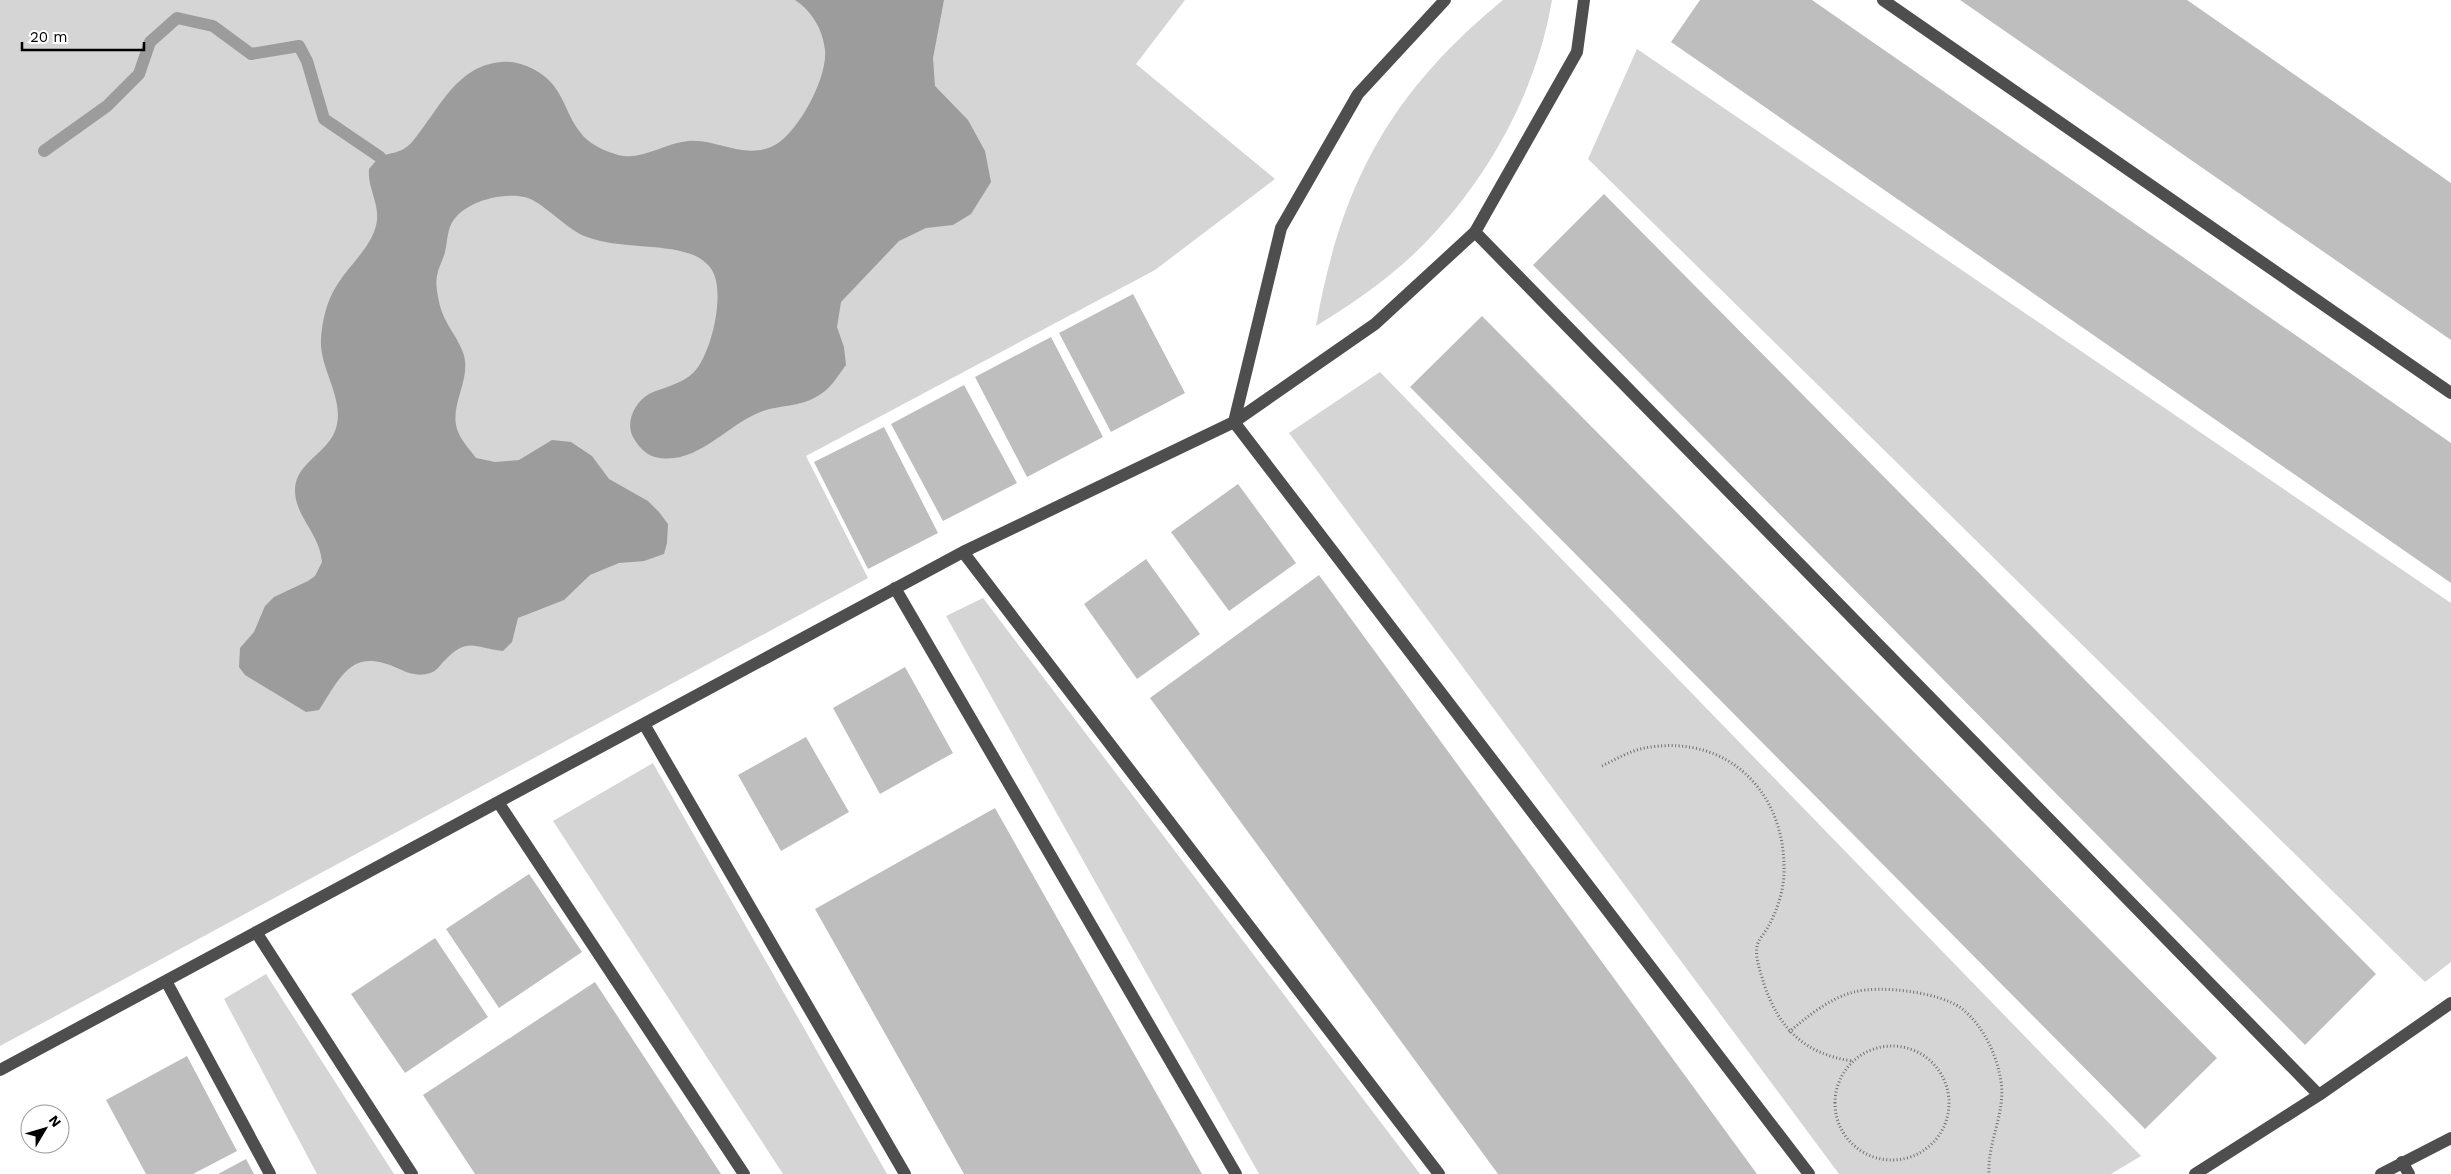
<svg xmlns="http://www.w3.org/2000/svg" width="2451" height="1174" font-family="'Work Sans',sans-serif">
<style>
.green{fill:#d5d5d5}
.water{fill:#9c9c9c}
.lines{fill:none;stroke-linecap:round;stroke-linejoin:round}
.stream{stroke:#9c9c9c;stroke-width:12}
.building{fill:#bebebe}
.path{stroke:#707070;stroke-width:3;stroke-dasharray:1 2.5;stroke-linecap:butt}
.minor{stroke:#4e4e4e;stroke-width:12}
</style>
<rect width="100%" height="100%" fill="#fff"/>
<path class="green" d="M0,0H1185L1136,64L1275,179L1155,270L806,456L868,578L0,1046Z
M1503,0H1552C1537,90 1489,178 1425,243C1393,276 1355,302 1316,326C1341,183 1391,92 1503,0Z
M1637,49L2451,603V962L2425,982L1588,159Z
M1380,372L2141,1156L2111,1174H1839L1289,433Z
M983,598L1420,1174H1259L946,616Z
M653,763L887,1174H783L553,821Z
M266,974L394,1174H317L224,999Z"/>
<path class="water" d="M795,0H944L933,58L935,86L968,120L985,151L991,182L971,214L953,225L926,228L899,241L841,302L837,327L844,347L846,365C837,377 830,390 816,397C799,407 780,405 763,411C726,424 697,467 655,457C645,454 638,446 633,437C625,422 635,402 649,394C663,387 681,385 694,372C711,354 723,301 715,277C712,266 702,258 691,254C658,243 619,249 587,237C566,230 542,200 524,197C500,192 459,203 450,227C447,235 447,244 445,252C443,260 438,268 437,276C435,284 438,297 440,306C444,322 456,335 462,350C474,377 449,403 457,429C460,439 470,450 476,458L495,462L519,460L552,440L571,442L592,456L609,479L648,501L659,512L668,524L667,543L664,554L644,561L619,563L590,575L564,600L518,618L512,642L503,651C474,648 468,636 444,661C440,665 436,672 430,673C418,677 408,673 397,668C351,647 341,677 319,710L306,712L245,675L239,667L240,648L254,632L265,606L274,597L308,581L315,576L322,562C320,533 294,516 295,489C296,462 329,453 336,428C345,398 319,369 321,339C322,321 327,300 337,285C348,267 366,252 374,232C384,207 367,192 369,169C372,166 375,161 379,158C389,151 399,156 412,142C438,112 455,66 501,62C519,60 543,71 554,86C565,100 569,119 580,132C588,144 605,151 618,155C642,161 665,143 688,141C716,138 744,160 773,146C798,134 828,77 825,50C823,30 812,11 795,0Z"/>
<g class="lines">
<path class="stream" d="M44,151L107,106L139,74L150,42L177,18L213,26L251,54L299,46L307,61L324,119L380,157"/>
</g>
<path class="building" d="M1700,0H1812L2451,443V583L1671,42Z
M1960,0H2187L2451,183V340Z
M1604,194L2376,974L2305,1045L1533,265Z
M1133,294L1185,393L1111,432L1059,333Z
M1482,316L2217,1058L2145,1129L1410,387Z
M1051,337L1103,437L1027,477L975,377Z
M964,385L1017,483L943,521L891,424Z
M884,427L938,533L868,569L814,462Z
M1238,484L1296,563L1229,611L1171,532Z
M1146,559L1200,634L1137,679L1084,604Z
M1319,575L1757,1174H1498L1150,698Z
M905,667L953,753L880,794L833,708Z
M806,737L849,812L781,851L738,775Z
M995,808L1202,1174H964L815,909Z
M529,874L582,952L499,1008L446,929Z
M435,938L488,1017L405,1073L351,994Z
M595,982L721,1174H475L423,1095Z
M187,1056L237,1151L193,1174H146L106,1100Z
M246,1159L254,1174H218Z"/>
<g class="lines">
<path class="path" d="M1602,766C1618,758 1633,749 1651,747C1728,736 1783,791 1784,866C1785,887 1778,909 1768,927C1765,933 1757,941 1757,947C1755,959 1761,973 1764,984C1779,1029 1805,1054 1852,1061
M1789,1032C1808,1016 1830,998 1854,992C1880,985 1939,992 1961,1008C1982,1024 1995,1051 2000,1076C2008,1110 1987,1141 1989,1174
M1835 1103a57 57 0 1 1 114 0a57 57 0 1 1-114 0Z"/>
<path class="minor" d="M1445,0L1358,94L1281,228L1234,422L1809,1174
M1883,0L2451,393
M1475,232L2319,1095
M963,552L1439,1174
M895,588L1236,1174
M644,724L905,1174
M498,802L744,1174
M256,932L412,1174
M166,981L270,1174
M0,1070L963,552L1234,422L1375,324L1475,232L1577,52L1584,0
M2402,1162L2409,1174
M2195,1174L2319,1095L2451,1003
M2381,1174L2451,1138"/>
</g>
<g transform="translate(45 1129) rotate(52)"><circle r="24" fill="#ffffff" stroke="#999999"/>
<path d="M0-4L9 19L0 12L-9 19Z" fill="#000000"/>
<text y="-8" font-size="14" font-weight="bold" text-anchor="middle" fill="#000000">N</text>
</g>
<path d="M22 42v8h122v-8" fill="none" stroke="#000000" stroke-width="2.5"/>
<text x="30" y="42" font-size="15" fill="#000000" stroke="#ffffff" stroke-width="4" paint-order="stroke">20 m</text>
</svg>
